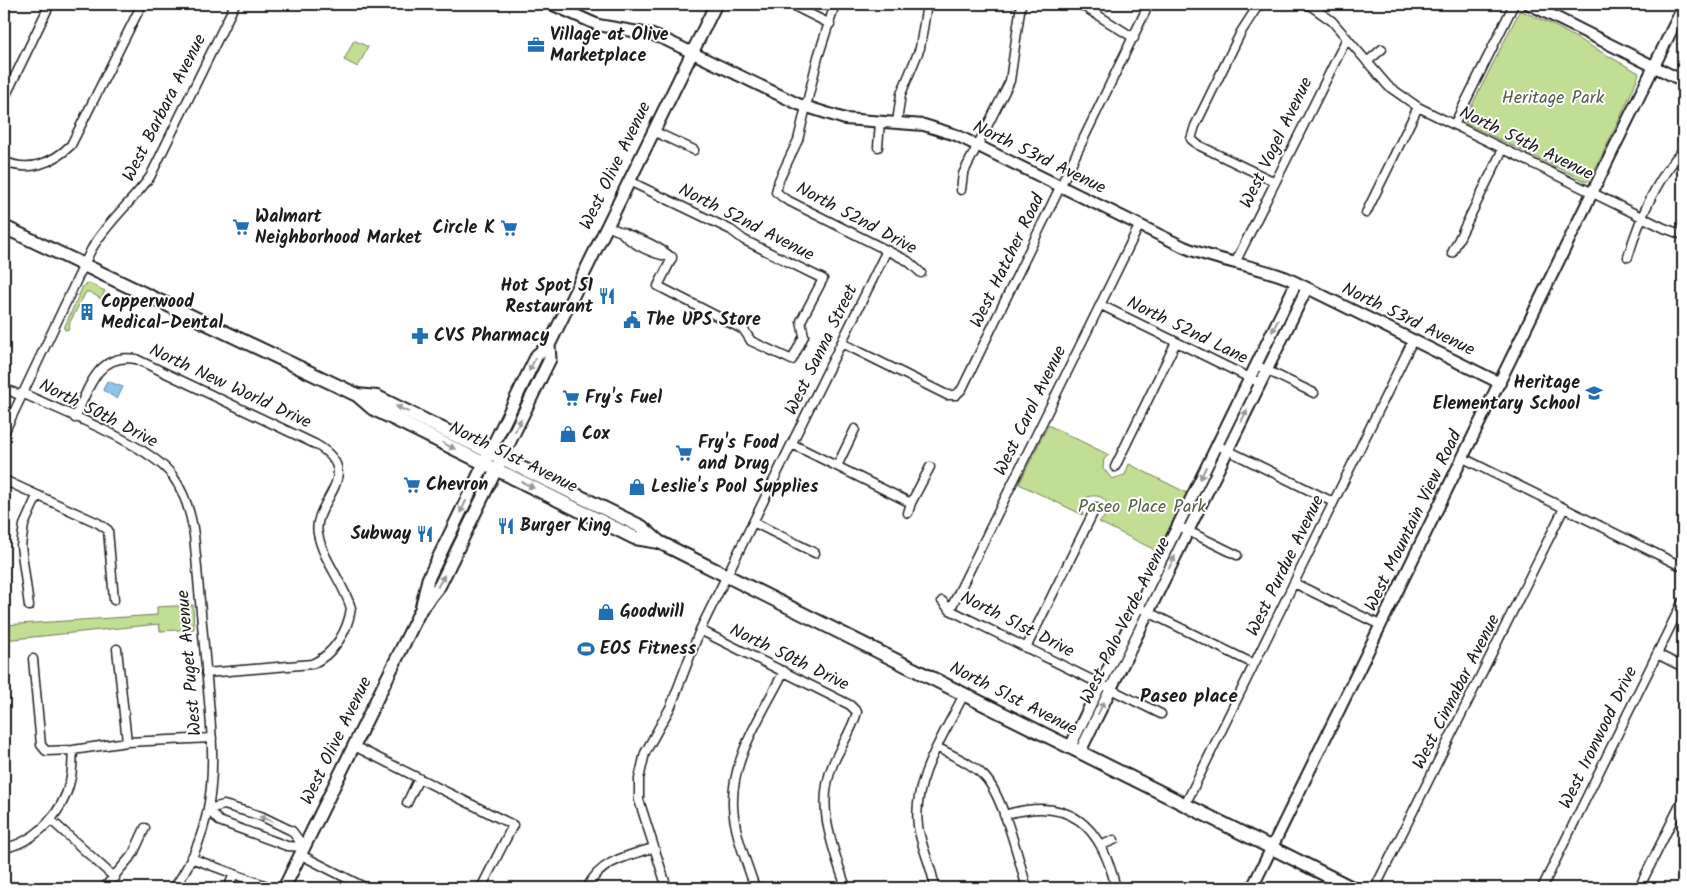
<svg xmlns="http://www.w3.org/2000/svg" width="1687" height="892" font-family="Kalam,sans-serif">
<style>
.green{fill:#c2dd94;stroke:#6f7c58}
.water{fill:#8dc5eb;stroke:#608198}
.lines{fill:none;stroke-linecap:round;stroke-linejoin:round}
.minor-casing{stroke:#1c1c1c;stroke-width:11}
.tertiary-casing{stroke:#1c1c1c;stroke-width:14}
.secondary-casing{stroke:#1c1c1c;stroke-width:15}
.primary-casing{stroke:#1c1c1c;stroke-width:16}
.minor{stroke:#fff;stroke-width:8}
.tertiary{stroke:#fff;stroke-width:10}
.secondary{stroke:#fff;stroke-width:11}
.primary{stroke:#fff;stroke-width:12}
.oneway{fill:#999}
.labels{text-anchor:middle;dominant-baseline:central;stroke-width:4;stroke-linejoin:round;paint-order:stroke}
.poi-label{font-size:18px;font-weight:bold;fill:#1c1c1c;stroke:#fff;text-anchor:start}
.park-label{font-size:18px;fill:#566046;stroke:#fff}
.street-label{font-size:18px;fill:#1c1c1c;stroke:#fff}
.neighbourhood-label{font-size:19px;font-weight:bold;fill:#1c1c1c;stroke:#fff}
</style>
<rect width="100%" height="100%" fill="#fff"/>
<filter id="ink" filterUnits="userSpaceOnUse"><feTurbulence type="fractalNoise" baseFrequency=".02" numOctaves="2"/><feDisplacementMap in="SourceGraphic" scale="10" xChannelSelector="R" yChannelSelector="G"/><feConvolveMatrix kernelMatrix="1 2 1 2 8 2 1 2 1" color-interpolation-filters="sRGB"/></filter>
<g filter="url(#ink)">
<path class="green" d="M1520,10L1553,25L1639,73C1638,81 1592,179 1587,182L1465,123L1466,117Z
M354,40L368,47L358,67L344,60Z
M89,283L105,291L101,299L90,292H86L70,322L69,329L65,330L64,328L83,286Z
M1048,425L1109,455L1104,459L1103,468L1112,479L1125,475L1129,464L1189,494L1161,553L1099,522C1115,510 1107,491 1087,497L1081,508L1083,515L1019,484Z
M193,605L194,629L160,631L159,624L4,640V625L157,615V607Z"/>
<path class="water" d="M107,381L123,387L117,399L103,390Z"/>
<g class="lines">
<g class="minor-casing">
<path id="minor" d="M790,4L830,24
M835,4L818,57L798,140L779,180L776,192L785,199L908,261L921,273
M1080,4L1134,38
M1259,4L1241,32L1195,126L1191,139L1198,145L1275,182
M1308,4L1332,21L1388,86L1418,107L1664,228L1683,235
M1367,62L1382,49
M4,99L50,4
M897,122L901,94L920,48L927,4
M1454,125L1514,4
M653,131L694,150
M878,147L880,122
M4,161C28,173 53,163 71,145L142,4
M629,181L731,230L744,240L823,279L801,321L804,336L792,360L751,341L744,330L658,286L672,258
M961,190L963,174L1010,81L1021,4
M1366,213L1418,107
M607,226C629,236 653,241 672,258
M621,232C633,245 654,255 672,257
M1452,253L1503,149
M1628,257C1639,220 1657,178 1683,150
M1235,263L1347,38
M1101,305L1260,383
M842,343L947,395H956L962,389L1149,4
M1262,368L1314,393
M4,388L21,396
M22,393C61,411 148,444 172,475C185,493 191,513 194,535C198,579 202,624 206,668C213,748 224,818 174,888
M75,418C88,390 97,352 136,359L315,444C368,474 311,502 318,534C323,560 343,582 351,608C348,631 334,654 312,664L206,673
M4,433L91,250C107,222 131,203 150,177L235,4
M792,444L911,503
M1223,448L1333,502
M1463,458L1683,567
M837,466L855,429
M1115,467L1176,342
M4,480L98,523L108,530L114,600
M908,513L911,503L930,467
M753,522L815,553
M1178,526L1237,555
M1294,583L1380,625
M942,601L950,610L1161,714
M29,606L21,546L24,525L37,496
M950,610L1139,226
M1144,610L1254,664
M700,630L850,705L857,712C852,731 840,747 833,764C815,807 833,847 846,888
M1026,648L1096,507
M117,649L127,742
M1657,654L1683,667
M33,659L41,745L46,751L73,750L127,742L212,738
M354,746L513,825L481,888
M938,748C954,756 971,763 984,776C1003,795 1019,861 1027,888
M407,803L419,778
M1185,805L1413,340
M208,809L224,805L261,816L292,831L304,847
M208,809L219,821L287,846L304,847
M1004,815C1070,795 1101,825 1116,888
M51,820L115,878
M1102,845L1114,840
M4,848C36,842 63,813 70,781C73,771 72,760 73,750
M301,855L366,888
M191,858L264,885
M104,888L133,854L145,828
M228,888L234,874
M587,888C600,861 627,856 653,848
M667,888L639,800V779L645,753L671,706L700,630L887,250
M755,888C747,863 734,833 733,806C731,758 763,713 784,671
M935,888C932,867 921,847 918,826C912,779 945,734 964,694
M1375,888L1564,508
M1542,888L1683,601
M1639,888L1683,799"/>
</g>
<g class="tertiary-casing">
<path id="tertiary" d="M551,4L598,25L650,34L666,40L798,104L845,119L924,125L956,135L1184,247C1217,261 1253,265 1287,278L1500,383
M1529,4L1683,81
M1070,747L1296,283
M1080,752L1307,288
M1252,888L1683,7"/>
</g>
<g class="secondary-casing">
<path id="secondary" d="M421,609L428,579L537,355L549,345L716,4
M284,888L421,609L440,585L550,359L549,345"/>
</g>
<g class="primary-casing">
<path id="primary" d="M4,227L357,395L377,397L642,527L659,542L1352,888
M357,395L372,408L635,538L659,542"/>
</g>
<use href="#minor" class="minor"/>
<use href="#tertiary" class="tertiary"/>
<use href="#secondary" class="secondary"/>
<use href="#primary" class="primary"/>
</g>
<defs><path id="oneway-solid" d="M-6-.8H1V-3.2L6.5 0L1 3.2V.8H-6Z" transform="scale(1.25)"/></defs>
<g class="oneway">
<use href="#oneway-solid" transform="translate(1275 326) rotate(116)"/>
<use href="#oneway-solid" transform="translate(532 365) rotate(116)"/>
<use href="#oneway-solid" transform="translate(402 409) rotate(-155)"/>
<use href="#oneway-solid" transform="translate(1244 416) rotate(-64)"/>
<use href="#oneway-solid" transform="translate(518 425) rotate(-64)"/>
<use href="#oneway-solid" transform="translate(449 446) rotate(26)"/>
<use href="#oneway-solid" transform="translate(1203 473) rotate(116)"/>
<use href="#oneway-solid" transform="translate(528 485) rotate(27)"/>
<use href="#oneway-solid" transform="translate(463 507) rotate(116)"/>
<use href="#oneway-solid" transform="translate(1172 562) rotate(-64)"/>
<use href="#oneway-solid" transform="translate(441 581) rotate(-61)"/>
<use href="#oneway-solid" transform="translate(1101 708) rotate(-64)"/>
<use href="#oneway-solid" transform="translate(266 819) rotate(-158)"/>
</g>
</g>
<defs>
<g id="office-bare" transform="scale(1.35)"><path d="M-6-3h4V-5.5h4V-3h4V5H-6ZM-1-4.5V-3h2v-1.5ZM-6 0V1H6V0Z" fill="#1f6fb2" stroke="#fff" stroke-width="2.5" paint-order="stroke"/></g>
<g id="supermarket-bare" transform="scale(1.35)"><path d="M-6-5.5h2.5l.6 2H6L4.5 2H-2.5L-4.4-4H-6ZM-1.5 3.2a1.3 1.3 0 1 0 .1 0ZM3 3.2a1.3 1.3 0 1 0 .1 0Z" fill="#1f6fb2" stroke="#fff" stroke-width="2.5" paint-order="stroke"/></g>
<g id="restaurant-bare" transform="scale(1.35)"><path d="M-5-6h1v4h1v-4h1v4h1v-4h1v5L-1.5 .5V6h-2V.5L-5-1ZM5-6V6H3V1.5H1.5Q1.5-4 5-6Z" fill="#1f6fb2" stroke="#fff" stroke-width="2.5" paint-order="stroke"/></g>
<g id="building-bare" transform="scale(1.35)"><path d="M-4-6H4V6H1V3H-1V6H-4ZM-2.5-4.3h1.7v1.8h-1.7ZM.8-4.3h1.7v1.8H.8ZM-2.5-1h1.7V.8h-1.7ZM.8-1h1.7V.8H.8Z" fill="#1f6fb2" stroke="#fff" stroke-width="2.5" paint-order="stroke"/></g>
<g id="civic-bare" transform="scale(1.35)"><path d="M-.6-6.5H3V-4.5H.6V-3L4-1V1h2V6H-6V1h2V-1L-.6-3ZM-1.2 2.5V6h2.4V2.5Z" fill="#1f6fb2" stroke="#fff" stroke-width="2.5" paint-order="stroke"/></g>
<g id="pharmacy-bare" transform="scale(1.35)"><path d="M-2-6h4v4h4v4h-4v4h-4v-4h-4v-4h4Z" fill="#1f6fb2" stroke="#fff" stroke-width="2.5" paint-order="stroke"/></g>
<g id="school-bare" transform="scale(1.35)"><path d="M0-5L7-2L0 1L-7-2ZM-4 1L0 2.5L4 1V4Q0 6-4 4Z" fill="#1f6fb2" stroke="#fff" stroke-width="2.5" paint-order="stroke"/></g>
<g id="shop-bare" transform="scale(1.35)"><path d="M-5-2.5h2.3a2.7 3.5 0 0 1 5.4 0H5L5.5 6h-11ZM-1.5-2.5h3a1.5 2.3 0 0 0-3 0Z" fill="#1f6fb2" stroke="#fff" stroke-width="2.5" paint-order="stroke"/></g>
<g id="stadium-bare" transform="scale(1.35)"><path d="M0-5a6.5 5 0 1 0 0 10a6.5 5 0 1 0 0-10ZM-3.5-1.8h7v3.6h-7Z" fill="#1f6fb2" stroke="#fff" stroke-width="2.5" paint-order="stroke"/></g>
</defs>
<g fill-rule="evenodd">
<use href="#office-bare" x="536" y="45"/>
<use href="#supermarket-bare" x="241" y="227"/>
<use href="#supermarket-bare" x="509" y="228"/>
<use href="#restaurant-bare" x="607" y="296"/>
<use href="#building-bare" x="87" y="312"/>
<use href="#civic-bare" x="632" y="320"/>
<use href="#pharmacy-bare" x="420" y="336"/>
<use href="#school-bare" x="1594" y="393"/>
<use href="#supermarket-bare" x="571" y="398"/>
<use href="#shop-bare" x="568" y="434"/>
<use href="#supermarket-bare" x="684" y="453"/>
<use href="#supermarket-bare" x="412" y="485"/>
<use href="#shop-bare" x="637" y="487"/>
<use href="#restaurant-bare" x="506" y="526"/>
<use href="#restaurant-bare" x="425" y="534"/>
<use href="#shop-bare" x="606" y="612"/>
<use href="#stadium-bare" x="586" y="649"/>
</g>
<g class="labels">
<g class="poi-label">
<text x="550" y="35">Village at Olive<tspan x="550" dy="21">Marketplace</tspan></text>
<text x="255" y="217">Walmart<tspan x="255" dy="21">Neighborhood Market</tspan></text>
<text x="495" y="228" text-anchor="end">Circle K</text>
<text x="593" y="286" text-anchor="end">Hot Spot 51<tspan x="593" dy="21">Restaurant</tspan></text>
<text x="101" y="302">Copperwood<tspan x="101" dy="21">Medical-Dental</tspan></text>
<text x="646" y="320">The UPS Store</text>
<text x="434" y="336">CVS Pharmacy</text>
<text x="1580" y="383" text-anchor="end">Heritage<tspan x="1580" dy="21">Elementary School</tspan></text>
<text x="585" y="398">Fry's Fuel</text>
<text x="582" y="434">Cox</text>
<text x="698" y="443">Fry's Food<tspan x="698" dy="21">and Drug</tspan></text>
<text x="426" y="485">Chevron</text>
<text x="651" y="487">Leslie's Pool Supplies</text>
<text x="520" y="526">Burger King</text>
<text x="411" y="534" text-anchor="end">Subway</text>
<text x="620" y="612">Goodwill</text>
<text x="600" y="649">EOS Fitness</text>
</g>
<g class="park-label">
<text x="1553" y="98">Heritage Park</text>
<text x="1142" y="507">Paseo Place Park</text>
</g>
<g class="street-label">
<text transform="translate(165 108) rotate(-63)">West Barbara Avenue</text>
<text transform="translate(1277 143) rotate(-64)">West Vogel Avenue</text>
<text transform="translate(1526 144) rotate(26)">North 54th Avenue</text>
<text transform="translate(1039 158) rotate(26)">North 53rd Avenue</text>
<text transform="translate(616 166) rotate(-64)">West Olive Avenue</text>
<text transform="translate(856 219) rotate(28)">North 52nd Drive</text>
<text transform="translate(746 223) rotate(27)">North 52nd Avenue</text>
<text transform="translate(1008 261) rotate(-64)">West Hatcher Road</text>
<text transform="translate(1408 320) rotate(26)">North 53rd Avenue</text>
<text transform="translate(1187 331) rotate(26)">North 52nd Lane</text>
<text transform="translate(822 350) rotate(-64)">West Sanna Street</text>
<text transform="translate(230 387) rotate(25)">North New World Drive</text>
<text transform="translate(1031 411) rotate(-64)">West Carol Avenue</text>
<text transform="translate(98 414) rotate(27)">North 50th Drive</text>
<text transform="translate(513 458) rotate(26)">North 51st Avenue</text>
<text transform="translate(1414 521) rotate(-64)">West Mountain View Road</text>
<text transform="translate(1286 566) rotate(-64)">West Purdue Avenue</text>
<text transform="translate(1126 621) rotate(-64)">West Palo Verde Avenue</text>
<text transform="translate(1017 625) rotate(27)">North 51st Drive</text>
<text transform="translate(789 658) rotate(26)">North 50th Drive</text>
<text transform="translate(190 663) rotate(-95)">West Puget Avenue</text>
<text transform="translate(1457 692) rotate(-63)">West Cinnabar Avenue</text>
<text transform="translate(1013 699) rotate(27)">North 51st Avenue</text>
<text transform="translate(1599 738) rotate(-64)">West Ironwood Drive</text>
<text transform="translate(337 741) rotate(-64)">West Olive Avenue</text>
</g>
<g class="neighbourhood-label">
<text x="1189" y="697">Paseo place</text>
</g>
</g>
<rect width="1687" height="892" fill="none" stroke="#fff" stroke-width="20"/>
<rect x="10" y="10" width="1667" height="872" fill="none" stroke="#1c1c1c" stroke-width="2" filter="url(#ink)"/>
</svg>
